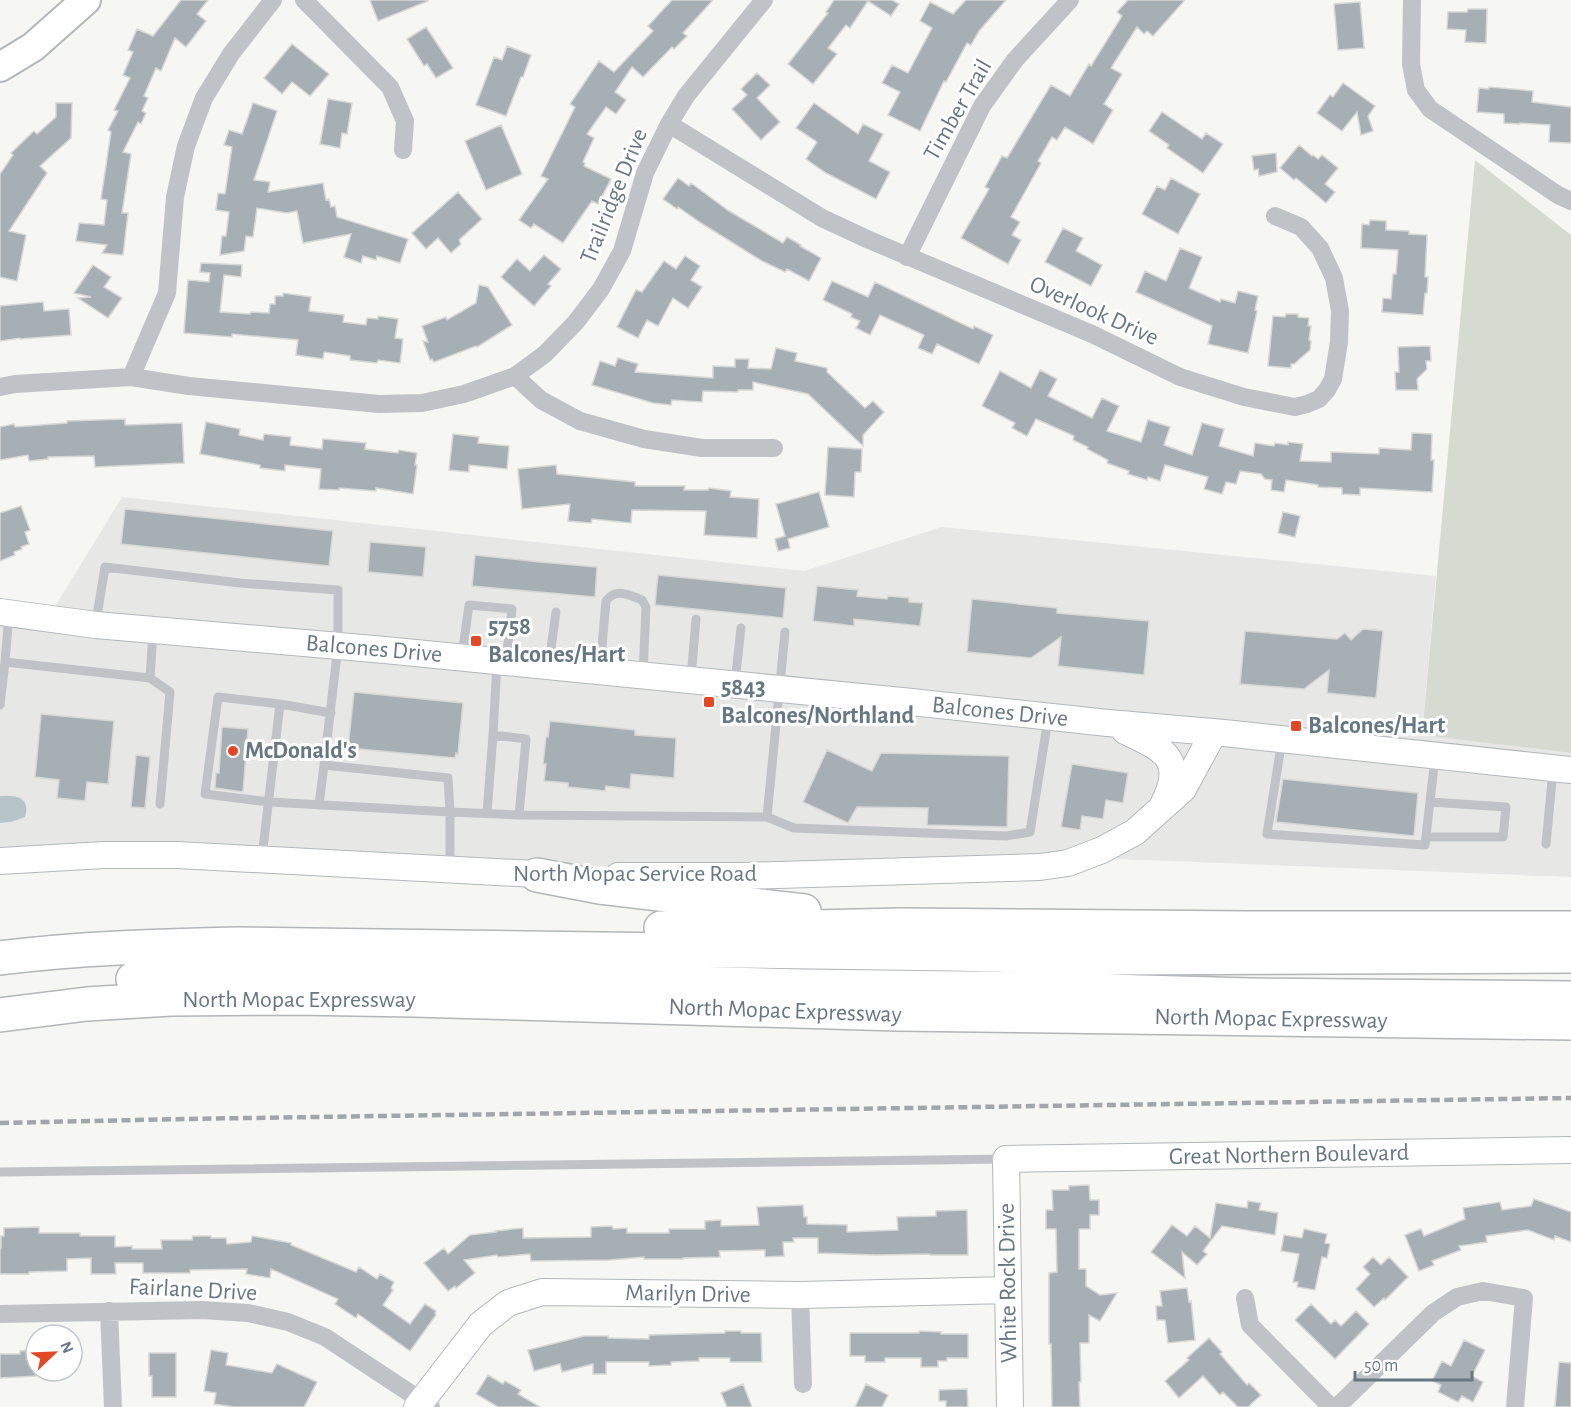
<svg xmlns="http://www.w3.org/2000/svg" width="1571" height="1407" font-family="'Alegreya Sans',sans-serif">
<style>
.built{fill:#e7e8e6}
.green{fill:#d6dbd2}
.water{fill:#b6c4c7}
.building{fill:#a6afb4;stroke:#d7d7d5;stroke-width:1.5}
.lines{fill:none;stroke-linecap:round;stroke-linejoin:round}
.secondary-casing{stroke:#b1b7bb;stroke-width:28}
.primary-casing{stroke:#b2b7bb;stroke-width:32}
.highway-casing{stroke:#b2b6b9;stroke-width:36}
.lane{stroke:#bfc3c7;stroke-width:9}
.street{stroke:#bfc3c7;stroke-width:18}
.secondary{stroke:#fff;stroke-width:26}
.primary{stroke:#fff;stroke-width:28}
.highway{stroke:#fff;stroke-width:33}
.rail{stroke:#a0a7ac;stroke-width:4.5;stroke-dasharray:9 4.5;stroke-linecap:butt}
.poi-dot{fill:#e44724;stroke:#fff;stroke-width:2}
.labels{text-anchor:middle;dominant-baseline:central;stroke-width:6;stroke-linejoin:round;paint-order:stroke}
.street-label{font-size:24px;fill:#657884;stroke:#fff}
.poi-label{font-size:24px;font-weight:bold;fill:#657884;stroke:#fff;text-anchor:start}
</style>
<rect width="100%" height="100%" fill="#f6f6f2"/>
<path class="built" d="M122,497L804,571L942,527L1436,576L1422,734L1571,753V877L1118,859L1025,858L618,867L252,849L0,851V622L42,628Z"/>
<path class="green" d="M1475,160L1571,235V753L1422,735Z"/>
<path class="water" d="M0,796C16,795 31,797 25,817L11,822L0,823Z"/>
<path class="building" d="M181,0H208L197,14L206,21L186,47L175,38L161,71L156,68L144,96L148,98L142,111L146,113L141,124L138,122L123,152L131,154L122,213H128L123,255L102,253L107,245L76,241L79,223L104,225L107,200L101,199L111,132L108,130L118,111L114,110L130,78L123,75L133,52L128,50L137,29L153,36Z
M370,0H428V1L378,21Z
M672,0H713L683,33L687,36L674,49L672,47L643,77L632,67L615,92L626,100L616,114L606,107L587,134L594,138L583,162L585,163L584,166L611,179L598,204L592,201L563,243L534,224L531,228L519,220L548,179L541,176L575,107L570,104L599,61L614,72L653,31L648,26Z
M834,0H892L899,4L891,16L868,1L850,28L846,25L828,48L837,54L813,84L788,64L828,13L826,12Z
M966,0H1006L979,31L971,45L967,43L946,82L944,81L920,131L888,115L900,92L882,83L892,65L908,73L932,28L920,21L930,2L953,14Z
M1128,0H1185L1153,36L1147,31L1144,34L1137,27L1111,68L1122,74L1104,104L1113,110L1093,144L1065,127L1057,140L1052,137L1038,161L1041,163L1011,217L1020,222L1012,235L1021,240L1008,264L961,238L989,189L985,187L1002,156L1007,158L1051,85L1070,96L1089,64L1091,66L1122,16L1117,12Z
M1360,2L1364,48L1338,50L1334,4Z
M1468,9H1487L1486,43L1465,42L1466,30L1447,29L1448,12H1467Z
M426,27L453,68L436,78L427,64L424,66L407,39Z
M292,44L329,74L310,96L292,82L282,94L264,78Z
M507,46L531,55L523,77H521L506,116L476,105L494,57L502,60Z
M757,73L770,85L757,98L780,122L761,140L732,109L747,95L741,89Z
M1343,83L1375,106L1368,116L1373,131L1361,135L1357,112L1342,131L1317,113L1330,95L1333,97Z
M1489,87L1533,91L1532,102L1571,107V143L1549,142L1550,125L1520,123V124L1504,123V114L1477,112L1479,88L1489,89Z
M328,99L352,103L347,134L342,133L340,148L320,144Z
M56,103H72L71,138L40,166L47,173L9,231L26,235L17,281L0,277V174L13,155L11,153L34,131L37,134L56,117Z
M253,103L277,111L254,180L270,182L268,192L323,183L326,200L329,199L331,207L335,206L337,217L408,239L400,263L377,256L376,260L363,256L361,263L344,257L351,234L303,243L297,211L287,213L257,208L253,237L246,236L244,251L220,255L222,236H226L229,212L216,210L218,193L225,194L232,147L224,145L229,130L242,134Z
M814,103L858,134L863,124L883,134L869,161L890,172L876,199L826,173L806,159L817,142L796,128Z
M1162,112L1202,139L1206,133L1223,144L1203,173L1167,148L1169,145L1149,131Z
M501,125L522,174L486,190L465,141Z
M1299,145L1312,156L1313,155L1318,159L1322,155L1338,168L1325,184L1335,192L1326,203L1296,178L1294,180L1280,168Z
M1276,153L1277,172L1259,176L1258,169L1254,170L1252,156Z
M678,178L689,186L691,183L729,211L783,243L787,237L801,245L800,246L821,258L809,281L787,269L785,272L762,261L701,223L678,207L677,209L663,199Z
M1171,178L1200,194L1178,234L1142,214L1157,186L1165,190Z
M458,192L482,219L459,240L461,244L451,253L438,238L426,249L412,233Z
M1370,220L1386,221V230L1409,231V234L1427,235L1425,277H1428L1427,293H1425L1423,315L1382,312L1383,298L1391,299L1393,274H1396L1398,250L1361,248L1362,224L1369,225Z
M1063,228L1083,238L1076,251L1102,265L1091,286L1045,262Z
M1180,248L1202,257L1189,288L1220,302L1221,299L1235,303L1238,291L1258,296L1255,310L1257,311L1248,353L1208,344L1212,326L1136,292L1145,271L1166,281Z
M544,255L561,269L548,284L551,286L534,306L501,277L517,259L530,271Z
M685,256L700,266L691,280L702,287L688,308L673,298L658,326L647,320L638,338L617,327L636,290L642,292L664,261L676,269Z
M201,263L242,265L241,277L224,275L220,312L250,314L251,312L269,313L270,304H275V296H283V293L311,297L309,311L344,315L343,322L366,325L367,318L378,319V316L398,319L395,338L403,339L400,363L378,360L377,363L350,360V356L324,352L323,359L296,355L298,340L232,334V337L184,333L188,280L209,282L210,273L200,272Z
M93,265L111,277L104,287L122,298L108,318L78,298L91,297L74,293Z
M832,281L868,297L875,282L973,329L974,326L993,335L979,364L937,344L932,354L918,348L924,335L880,315L870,335L856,328L860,321L851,317L852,314L823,300Z
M479,285L488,287L512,325L477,347L476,346L434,362L432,359L430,360L423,341L428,342L422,326L446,317L447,320L476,303Z
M43,302L44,311L69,309L71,335L20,339V338L0,341V306Z
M1286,314H1298V317L1309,318L1308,326H1311L1309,340L1311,341L1310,350L1294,364H1291V368L1268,366L1273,316L1285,317Z
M1430,346L1431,361H1426L1427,369L1417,379L1418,390H1396L1395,372H1399L1398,347Z
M776,348L797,353L795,361L827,368V372L865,408L873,401L884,412L863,435V446L808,394L753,382V390H738V392L703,391L702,402L672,400L671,405L653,403L592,385L600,361L615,366L618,358L638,364L635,372L713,378V366L735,367V359H749L748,368L771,369Z
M1040,370L1057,379L1048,396L1092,418L1102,398L1119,406L1107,431L1141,442L1148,420L1170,427L1164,445L1192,455L1202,423L1224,429L1219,446L1253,456L1255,443L1274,446L1275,443L1288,445V442L1303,444L1300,461L1331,462V452L1379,454V448L1411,450L1412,433L1432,434L1431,460H1434L1432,492L1360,488V495L1342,494V488L1318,487V485L1286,480L1284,492L1271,490L1272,480L1265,479L1261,474L1240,471L1236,484L1226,482L1222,494L1204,489L1208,477L1165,465L1160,481L1148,477L1147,480L1128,474L1129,471L1107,463L1108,460L1087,449L1088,447L1073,440L1074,436L1036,419L1027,436L1012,428L1015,423L982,406L1000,371L1031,388Z
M125,419V425L182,423L184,463L95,467L94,456L48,457V459L29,461L28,455L0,460V427L14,424L15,427L67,423V421Z
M206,422L240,429L239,435L263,440L264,434L291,437L290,445L322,449L323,439L366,443L365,449L398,453L399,450L417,453L415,465H417L413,494L376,488V491L339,488V490L319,489L321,469L285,465V471L260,468V465L200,454Z
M453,434L479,437L478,443L509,446L507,469L469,465V472L449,470Z
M828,447L862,449L861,472H855L854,497L825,495Z
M556,465L557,474L635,482V486H685L684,490H708L709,488L731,491L730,497L759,499L757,538L704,535L706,511L632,510L631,523L592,519L591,523L568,521L570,504L522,509L518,469Z
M819,492L829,527L788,539L790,548L778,551L775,539L785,536L776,504Z
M21,506L30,530L25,532L29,544L21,547L22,549L14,552L15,555L0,561V513Z
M125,509L333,531L329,566L121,544Z
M1283,512L1300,516L1295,537L1278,533Z
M370,542L426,547L423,577L368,572Z
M475,555L540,562L597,567L595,597L472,586Z
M658,575L786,588L783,618L655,605Z
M817,586L858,590L857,596L887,599L888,596L909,598V602L923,603L920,626L854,619V626L813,621Z
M972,599L1057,608V613L1149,621L1144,675L1058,666L1061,637L1031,658L967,652Z
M1363,629L1383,631L1376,698L1327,693L1329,670L1304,689L1240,684L1245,631L1337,639L1345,633L1351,640Z
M354,692L463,703L458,754L456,753L455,758L348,748Z
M41,714L114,721L108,784L87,782L85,801L57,798L59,780L35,777Z
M550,721L635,730V735L676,738L674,778L631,774L630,789L606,786L605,791L568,787V783L544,781L546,764H543L546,737H548Z
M222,727L248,729L243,792L215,788L216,773H219Z
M827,750L872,771L881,753L1009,756L1007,827L927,825L928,808L857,807L848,823L803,802Z
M136,755L150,757L145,808L131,807Z
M1072,764L1128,773L1123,803L1106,800L1103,819L1082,816L1080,830L1061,827Z
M1283,779L1418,793L1414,836L1276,822Z
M1089,1185L1090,1200H1099V1215H1090V1229H1079V1269H1086V1286L1100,1295L1117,1293L1100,1321L1089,1315V1343H1080L1081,1382H1079L1080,1407H1052L1051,1344H1049V1273L1057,1272L1056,1229H1046V1210H1053L1052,1190H1069V1186Z
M1534,1199L1571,1212V1242L1555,1236L1554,1240L1528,1230L1486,1236L1487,1242L1459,1246L1461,1250L1432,1261L1434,1265L1419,1271L1405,1235L1421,1229L1424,1236L1465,1219L1463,1208L1500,1202L1502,1210L1531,1206Z
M1248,1201L1261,1203L1259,1210L1278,1213L1275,1235L1222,1226L1203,1251L1207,1254L1197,1265L1182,1252L1185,1278L1151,1252L1172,1225L1187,1236L1195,1226L1210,1238L1216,1203L1247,1208Z
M803,1205L804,1217H807V1224L847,1225V1232L898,1230L897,1217L936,1216V1211L967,1210L968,1255H930V1254L876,1255L818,1253V1238H793L794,1242H783L784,1256L765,1257V1250L719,1251L720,1257L683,1258V1259H644V1257L610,1260L531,1261L530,1254L498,1257L497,1255L464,1260L475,1273L456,1288L455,1286L448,1291L424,1263L444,1248L448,1254L470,1235L496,1232L495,1231L523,1228V1238L591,1237V1227L612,1226L613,1229L627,1228V1233H669V1229H705V1221L721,1220V1226L759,1225L757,1207Z
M39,1227V1233H80V1236H115V1247L132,1246V1249H162L161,1240H192L193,1236H211V1238H226L227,1244L251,1242L252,1236L291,1243V1245L356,1272L359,1267L377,1279L380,1274L394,1282L391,1288L393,1290L383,1305L410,1324L425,1304L436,1311L435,1313L436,1315L410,1351L358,1314L356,1318L335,1304L338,1299L271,1269L270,1278L246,1274L247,1269L190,1270V1273H143V1263H115L116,1274H91V1258L67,1259V1271L29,1272V1274H0V1248H1V1236H4V1228Z
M1304,1229L1327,1234L1325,1243L1330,1244L1327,1258L1322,1257L1315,1290L1297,1287L1298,1282H1293L1299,1254L1281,1251L1284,1235L1302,1238Z
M1373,1257L1381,1265L1389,1257L1408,1277L1385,1300L1384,1298L1374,1307L1356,1289L1370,1274L1363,1267Z
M1187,1288L1189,1302L1191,1301L1195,1340L1168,1343L1165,1320H1157L1156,1306H1162L1160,1291Z
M1311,1304L1331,1324L1335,1320L1341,1326L1356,1311L1369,1324L1335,1359L1295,1320Z
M725,1331H741V1333H761L762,1362H730V1358H699V1361L671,1362V1365L649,1366V1362H606V1374H593V1364L562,1372L560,1364L534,1371L528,1350L584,1336H608V1338L649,1339V1335L725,1333Z
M919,1331L941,1332V1334H968V1358H947V1361H938V1367H921V1358H885V1362H865V1356H850V1333H919Z
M1209,1338L1222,1352L1220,1354L1247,1385L1249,1383L1261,1395L1248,1407H1238L1223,1392L1220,1395L1203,1376L1179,1398L1165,1381L1189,1360L1187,1358Z
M1464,1340L1485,1350L1472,1376L1483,1382L1473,1402L1462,1396L1458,1402L1438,1392L1441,1385L1432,1381L1442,1361L1451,1366Z
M36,1350V1376L0,1378V1354H20V1351Z
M211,1350L228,1353L226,1365L272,1373L277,1364L317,1382L304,1407H235L214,1404L216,1393L204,1391Z
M149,1353H176V1397H152V1376H149Z
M1559,1362L1571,1363V1407H1555Z
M488,1375L503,1384L505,1381L521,1390L518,1394L540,1407H498L476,1394Z
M743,1384L752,1407H727L721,1393Z
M866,1384L888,1395L882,1407H855Z
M967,1389L968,1407H946V1401H939V1390Z"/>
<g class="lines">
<g class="secondary-casing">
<path id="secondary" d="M0,612L96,625L385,650L902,701L1108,723L1224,733L1571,770
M1125,731C1163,749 1187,758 1163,805
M0,861L104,855H177L554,875
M618,876H743L1040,867L1068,863L1102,850L1135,832L1183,789L1214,732
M417,1407L481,1324L508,1303L542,1292L800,1295L1008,1290
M1010,1407L1006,1159L1571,1150"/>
</g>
<g class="primary-casing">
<path id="primary" d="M0,67L33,47L86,0"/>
</g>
<g class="highway-casing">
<path id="highway" d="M537,875L600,887L804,911
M661,928H772L901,925L1249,928H1571
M0,958C79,948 158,946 237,944L953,954L1099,958L1571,956
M133,979L171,976L260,974H342L804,986L1035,989L1249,995L1571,998
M0,1015L87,1004L171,999L296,998L414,1000L898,1014L1571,1023"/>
</g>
<path class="lane" d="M96,622L105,567L240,583L338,590V646L324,765
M153,632L150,678L170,692L160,804
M462,655L469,605L512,609L506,660
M5,662L9,614
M549,663L556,612
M600,669L606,601C616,587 629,595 642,600L646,607L643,674
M691,678L696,619
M735,682L741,628
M280,704L331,713
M0,705L5,662L150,678
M493,735L497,663
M1282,740L1267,834L1425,845L1435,758
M487,813L493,735L526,739L519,815
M767,817L794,828L1006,836L1030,832L1048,719
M1426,837H1503L1506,807L1430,802
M1546,844L1553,770
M262,857L280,704L218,697L205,794L269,802L450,812L448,778L324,765L319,805
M450,868V812L519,815L767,817L785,632
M0,1172L1006,1159"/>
<path class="street" d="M304,0L390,87L405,121L403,150
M1412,0L1411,64L1416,90L1430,109L1558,195L1571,201
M669,124L822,218L867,239L1092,334L1180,377L1244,397L1295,407L1307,404L1319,399L1327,390L1333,379L1339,342L1340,311L1334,278L1320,248L1301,227L1275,216
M907,257L982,106L1015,60L1070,0
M515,376L541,400L580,421L644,439L702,448H774
M131,377L167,293L175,197L186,146L204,98L231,54L273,0
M0,387L15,384L131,377L189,386L379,404L422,403L464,394L515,376L545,354L576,322L601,289L622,251L645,173L669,124L686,96L764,0
M800,1295L803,1384
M1245,1298L1250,1325L1331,1407
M109,1311L113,1407
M0,1314L202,1310L248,1313L288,1322L325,1337L431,1407
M1337,1407L1433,1313L1457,1297L1483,1291L1524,1298L1515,1407"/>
<use href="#secondary" class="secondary"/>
<use href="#primary" class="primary"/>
<use href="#highway" class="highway"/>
<path class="rail" d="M0,1123L183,1119L1571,1098"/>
</g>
<g class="poi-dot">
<rect x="470" y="635" width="12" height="12" rx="3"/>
<rect x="703" y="696" width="12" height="12" rx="3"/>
<rect x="1290" y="720" width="12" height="12" rx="3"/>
<circle cx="233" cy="751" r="6"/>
</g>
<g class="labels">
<g class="street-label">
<text transform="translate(958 110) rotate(-60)">Timber Trail</text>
<text transform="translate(614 196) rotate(-68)">Trailridge Drive</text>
<text transform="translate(1094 311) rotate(24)">Overlook Drive</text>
<text transform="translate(374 649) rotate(5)">Balcones Drive</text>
<text transform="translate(1000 712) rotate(6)">Balcones Drive</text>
<text x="635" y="874">North Mopac Service Road</text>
<text x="299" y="1000">North Mopac Expressway</text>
<text transform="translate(785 1011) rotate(2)">North Mopac Expressway</text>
<text transform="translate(1271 1019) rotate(1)">North Mopac Expressway</text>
<text transform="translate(1289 1155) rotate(-1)">Great Northern Boulevard</text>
<text transform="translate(1008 1283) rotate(-91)">White Rock Drive</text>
<text transform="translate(193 1290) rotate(3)">Fairlane Drive</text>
<text transform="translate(688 1294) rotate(1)">Marilyn Drive</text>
</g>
<g class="poi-label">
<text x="488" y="627">5758<tspan x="488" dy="28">Balcones/Hart</tspan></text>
<text x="721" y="688">5843<tspan x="721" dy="28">Balcones/Northland</tspan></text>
<text x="1308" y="726">Balcones/Hart</text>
<text x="245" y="751">McDonald's</text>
</g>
</g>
<g transform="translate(54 1353) rotate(67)"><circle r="28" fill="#ffffff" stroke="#c1c9ce" stroke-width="1.5"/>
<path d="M0-4.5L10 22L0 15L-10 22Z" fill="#e44724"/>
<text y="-9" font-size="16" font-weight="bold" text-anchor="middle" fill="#657884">N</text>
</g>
<path d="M1355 1371v9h117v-9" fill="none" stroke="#657884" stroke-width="3"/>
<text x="1364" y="1371" font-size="18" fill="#657884" stroke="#ffffff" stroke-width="4.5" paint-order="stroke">50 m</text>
</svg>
